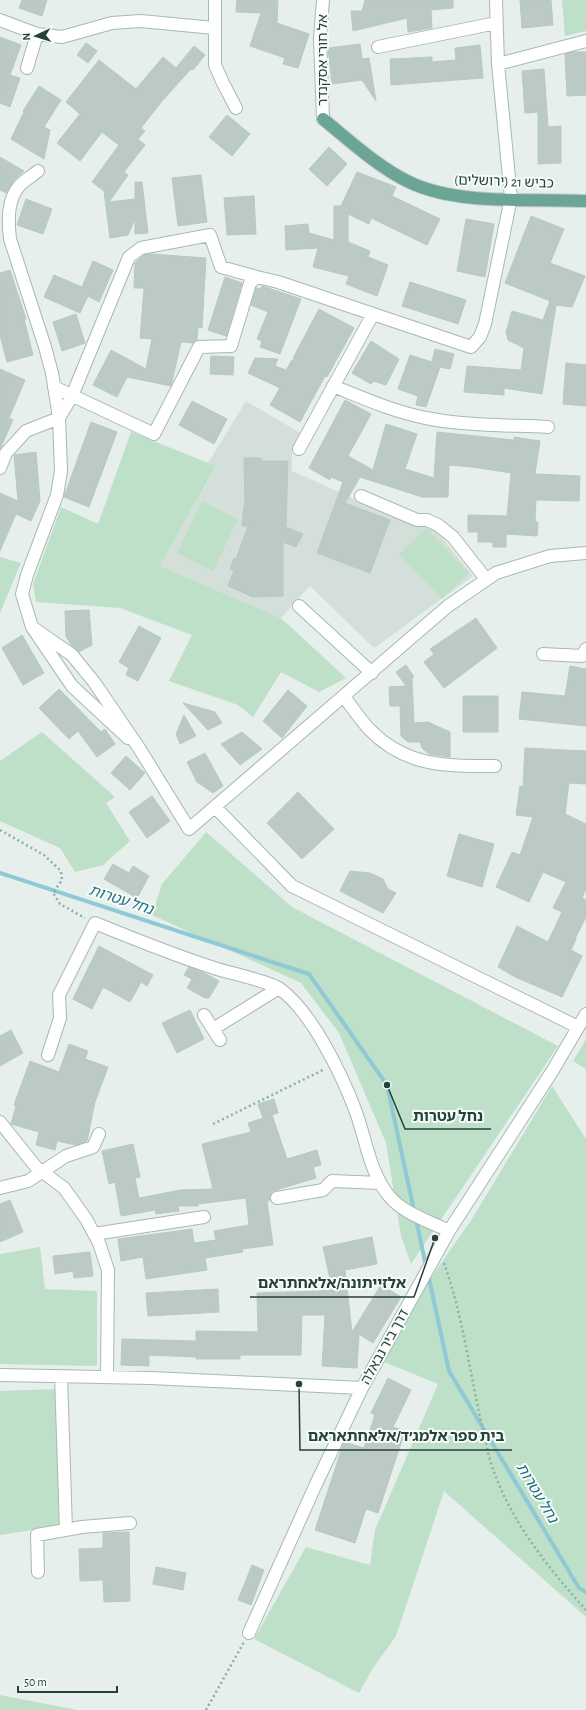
<svg xmlns="http://www.w3.org/2000/svg" width="586" height="1710" font-family="'Alegreya Sans','Noto Sans Hebrew',sans-serif">
<style>
.built{fill:#d4dfda}
.green{fill:#bfe0c8}
.lines{fill:none;stroke-linecap:round;stroke-linejoin:round}
.stream{stroke:#8ec9d4;stroke-width:4}
.building{fill:#bbcac4;stroke:#b8c9c2}
.minor-casing{stroke:#a8b8b2;stroke-width:14}
.major-casing{stroke:#c2cac8;stroke-width:14}
.path{stroke:#86b3a5;stroke-width:2.5;stroke-dasharray:2 3;stroke-linecap:butt}
.minor{stroke:#fff;stroke-width:12}
.major{stroke:#6aa596;stroke-width:12}
.labels{text-anchor:middle;dominant-baseline:central;stroke-width:4;stroke-linejoin:round;paint-order:stroke}
.street-label{font-size:14px;fill:#24423a;stroke:#f7fbf9}
.water-label{font-size:15px;font-style:italic;fill:#1c6f80;stroke:#f7fbf9}
.leader{fill:none;stroke:#24423a;stroke-width:1.5}
.callout-dot{fill:#24423a;stroke:#f7fbf9;stroke-width:1.5}
.callout-label{font-size:15px;text-anchor:middle;font-weight:bold;fill:#24423a;stroke:#f7fbf9;stroke-width:4;stroke-linejoin:round;paint-order:stroke}
</style>
<rect width="100%" height="100%" fill="#e6efeb"/>
<path class="built" d="M246,401L302,434L292,449V471L413,525H428L440,535L473,576L374,648L310,586L281,618L160,566L216,467L208,463Z"/>
<path class="green" d="M562,0H586V31L565,36Z
M131,432L216,466L160,566L281,618L346,678L319,692L281,672L253,717L238,705L169,681L192,635L120,608L36,602L33,584L61,507L98,524Z
M202,501L238,519L213,571L177,553Z
M426,528L469,573L442,599L399,554Z
M0,557L21,563L0,613Z
M42,732L115,797L106,803L130,841L103,865L75,872L60,848L0,821V761Z
M206,832L292,907L558,1046L411,1264L401,1236L386,1143L339,1033L301,983L152,915L162,884Z
M586,1039V1069L573,1061Z
M552,1086L586,1139V1617L444,1491L396,1636L373,1668L359,1693L254,1639L306,1547L370,1565L375,1530L438,1384L384,1362L418,1296L472,1219Z
M40,1247L45,1289L97,1291V1366L0,1364V1254Z
M57,1389L59,1526L0,1535V1391Z
M0,1695L77,1710H0Z"/>
<g class="lines">
<path class="stream" d="M0,873L309,974L387,1085L426,1266
M428,1274L449,1371L579,1588L586,1592"/>
</g>
<path class="building" d="M22,0H47L42,16L19,8Z
M237,0H278L277,23L309,34L298,68L283,64L285,58L250,46L261,13L236,12Z
M365,0H453V8L431,10L432,28L408,32L407,18L353,31L351,11H362Z
M520,0H551L553,25L522,28Z
M0,37L21,45L10,75L20,78L10,107L0,103Z
M86,43L97,51L88,63L77,55Z
M360,44L362,59L369,58L376,101L362,80L332,84L328,48Z
M480,45L483,78L391,85L390,59L432,57V62L456,60L455,48Z
M194,46L205,55L193,70L191,69L162,101L141,128L145,131L138,139L145,145L124,172L128,175L109,202L135,199V182H142L148,233L135,234V219L128,235L110,238L104,191L92,182L119,145L102,132L80,161L57,143L80,114L66,102L99,60L136,89L163,57L176,68Z
M572,52H586V95L567,96L565,54Z
M544,69L548,127L561,126V163L538,164V112L525,113L522,71Z
M39,86L61,100L44,127L50,130L44,159L11,139L24,112L23,111Z
M227,115L250,134L232,156L209,137Z
M329,147L347,164L327,186L309,169Z
M0,157L24,171L14,180L6,193L0,190Z
M357,172L396,187L392,196L440,219L427,245L371,218L369,224L348,214V242L370,251L368,257L388,265L377,296L346,284L349,276L313,267L318,248L286,250L285,226L308,224L309,233L334,240V206H341Z
M201,175L207,222L178,226L172,178Z
M254,196L256,234L227,235L224,198Z
M26,199L52,209L43,234L17,225Z
M531,216L564,229L550,263L585,276L572,307L556,305L542,394L504,388V395L464,392L467,366L521,370L524,348L508,340L506,332L512,311L543,320L550,301L505,283Z
M466,219L494,224L485,277L457,271Z
M151,254L206,258L202,328L198,327L197,340L193,343L181,342L171,386L127,377L117,397L93,385L111,350L146,369L152,339L140,338L144,288H134L135,263L144,255Z
M93,261L113,270L99,302L88,296L80,313L44,297L54,275L82,287Z
M10,270L26,319H24L33,355L7,362L0,335V273Z
M225,277L242,283L226,336L208,330Z
M410,282L466,300L458,324L402,306Z
M262,286L301,299L280,354L260,347L262,341L257,339L268,312L251,305L256,288L261,289Z
M319,309L354,328L327,377L325,376L300,422L270,405L280,388L248,373L255,358L278,359L275,366L286,370L292,360H295L293,358Z
M76,314L85,343L62,351L53,322Z
M371,341L399,359L386,385L373,381L371,384L352,373Z
M435,349L454,354L450,369L440,367L426,407L416,405L418,396L398,389L410,355L432,362Z
M211,356L234,357L233,375L210,374Z
M566,363L586,365V406L563,404Z
M0,369L25,380L9,418L13,420L0,449Z
M345,400L371,414L348,456L373,470L386,424L417,434L405,469L434,478L437,432L514,440V437L540,441L535,474L580,476L579,501L536,500L535,522H538L537,536L506,534V547H493V542H478V532H468V515L507,516L511,473L472,467L449,465L448,497H422L360,477L345,503L390,520L370,573L317,553L343,482L331,477L330,480L309,468Z
M192,401L227,419L214,444L179,425Z
M91,422L117,432L89,507L64,497Z
M36,452L40,501L31,521L16,514L0,551V493L18,501L14,455Z
M244,458H261V461H288L286,527L303,534L296,547L283,542V596L253,597L228,586L234,570L230,569L234,558L236,559L248,526H242L244,505H245Z
M89,610L92,645L79,652L71,645L66,636L65,611Z
M476,618L497,648L444,688L424,662L434,654L430,649Z
M139,626L161,638L138,681L126,675L129,668L119,662Z
M22,635L44,673L23,685L2,648Z
M406,665L414,677L412,679L414,723L428,722L450,732V757L429,754L422,748L420,742H408L401,736L400,706H390L389,687L406,686L396,672Z
M570,666L586,669V726L519,719L522,692L565,696Z
M59,689L101,732L105,729L115,744L97,757L78,731L69,739L39,708Z
M288,690L307,706L282,738L263,721Z
M463,696H498V732H463Z
M183,703L215,712L222,723L208,730Z
M184,715L196,736L180,744L176,734Z
M242,732L262,749L240,765L221,744Z
M525,748L586,751V784L569,783L565,814L586,824V889L582,898L586,900V917L575,939H576L571,950L582,956L562,997L515,977L498,967L517,926L548,942L562,912L553,908L566,882L543,872L529,902L496,887L512,852L520,855L533,817L516,815L520,786L523,787Z
M205,753L223,786L213,793L197,782L187,762Z
M126,756L145,773L130,790L111,773Z
M298,792L334,829L302,859L267,823Z
M152,796L170,821L147,838L129,812Z
M459,834L494,844L482,887L447,876Z
M113,864L129,873L133,866L149,876L137,898L104,879Z
M350,871L370,873L383,879L388,889L396,893L383,913L340,891Z
M99,946L153,975L147,986L141,982L130,1002L103,987L92,1009L73,999Z
M189,967L204,973L219,981L209,998H205L187,988L192,979L184,975Z
M190,1010L204,1039L177,1053L162,1023Z
M11,1030L23,1053L0,1066V1036Z
M69,1044L88,1051L85,1059L108,1067L95,1102L87,1141L76,1145L57,1141L55,1150L36,1145L39,1132L11,1124L16,1106L14,1105L30,1061L59,1072Z
M274,1099L278,1113L272,1115L287,1159L317,1150L321,1165L313,1167L316,1178L273,1191L270,1195V1200L267,1201L273,1245L242,1249L243,1252L205,1258L207,1270L146,1279L143,1257L121,1261L118,1239L192,1229L194,1243L216,1240L214,1231L249,1225L246,1198L198,1204V1206H178L179,1211L156,1214L155,1210L121,1216L115,1182L109,1184L102,1151L133,1144L140,1177L135,1178L139,1198L181,1190L213,1189L202,1144L251,1132L248,1123L263,1118L258,1104Z
M10,1200L23,1232L0,1242V1204Z
M372,1237L377,1264L345,1270L352,1332L381,1285L401,1297L373,1343L359,1334L357,1368L322,1366L325,1315H302L301,1355H240V1359H196V1357L149,1355V1366L121,1365L122,1339L196,1341V1331L258,1332L257,1293L321,1291V1289L332,1288L323,1247Z
M90,1252L93,1276L74,1278L73,1271L55,1274L53,1256Z
M218,1289L219,1312L148,1316L146,1293Z
M388,1378L411,1390L393,1427L405,1431L378,1513L366,1509L355,1543L315,1530L343,1445L344,1442L364,1448L375,1415L371,1413Z
M129,1532L130,1601L104,1602L103,1580L80,1581L79,1549L103,1548V1533Z
M252,1565L264,1570L251,1605L238,1600Z
M156,1567L186,1573L183,1590L153,1584Z"/>
<g class="lines">
<g class="minor-casing">
<path id="minor" d="M215,0V65L223,83L236,108
M323,0L320,39L323,119
M0,20L37,34L27,68
M37,34L62,37L112,23L141,21L214,28
M378,47L496,23
M498,64L586,41
M38,171C32,176 25,180 20,185C7,199 8,221 10,239L45,347L52,373L59,418L61,471L57,495L27,575L22,594L32,627L72,686L128,738
M333,386C363,398 394,412 426,418C466,426 508,425 548,427
M54,387L154,434L199,347L231,346L250,283L257,277L278,282L471,347L480,337L485,324L511,198L498,64L496,0
M299,449L373,314
M0,468L6,453L26,431L59,418L72,396L129,257L141,248L210,235L221,267L257,277
M361,496L417,520H427L438,525L453,537L486,579
M299,606L372,673
M32,627L72,655L94,682L139,748L189,829L448,606L496,573L550,556L586,553
M543,654L582,656L586,649
M344,697C352,707 360,719 369,729C406,767 445,766 495,766
M215,807L292,886L578,1027
M204,1015L220,1040
M213,1029L279,988
M48,1055L60,1018L59,995L95,923C134,939 174,955 214,968C229,973 269,981 280,989C312,1012 342,1075 356,1112C366,1140 370,1173 389,1196C404,1214 429,1221 449,1231
M0,1122L36,1167L64,1188L86,1219L99,1243L108,1270L107,1377
M0,1188L28,1181L66,1156L93,1147L99,1134
M277,1198L323,1190L332,1181L380,1183
M94,1234L204,1217
M0,1375L151,1378L362,1388
M61,1376L66,1530
M38,1572L37,1535L82,1527L130,1523
M249,1633L316,1484L362,1388L449,1231L553,1070L586,1014"/>
</g>
<g class="major-casing">
<path id="major" d="M323,119C350,141 378,167 409,182C459,206 531,198 586,201"/>
</g>
<path class="path" d="M0,830L44,855L61,871L62,880L53,893L60,904L85,918
M213,1124L325,1069
M444,1263C464,1319 470,1377 484,1434C487,1446 489,1460 494,1472C513,1524 549,1569 586,1610
M206,1710L244,1642"/>
<use href="#minor" class="minor"/>
<use href="#major" class="major"/>
</g>
<g class="labels">
<g class="street-label">
<text transform="translate(323 60) rotate(-90)">אל חורי אסקנדר</text>
<text transform="translate(504 182) rotate(2)">כביש 21 (ירושלים)</text>
<text transform="translate(385 1347) rotate(-61)">דרך ביר נבאלה</text>
</g>
<g class="water-label">
<text transform="translate(121 900) rotate(18)">נחל עטרות</text>
<text transform="translate(537 1493) rotate(59)">נחל עטרות</text>
</g>
</g>
<path class="leader" d="M387 1085L405 1129H491M435 1238L414 1297H250M299 1384L300 1450H512"/>
<g class="callout-dot">
<circle cx="387" cy="1085" r="4"/>
<circle cx="435" cy="1238" r="4"/>
<circle cx="299" cy="1384" r="4"/>
</g>
<g class="callout-label">
<text x="448" y="1121">נחל עטרות</text>
<text x="332" y="1288">אלזייתונה/אלאחתראם</text>
<text x="406" y="1441">בית ספר אלמג׳ד/אלאחתאראם</text>
</g>
<g transform="translate(36 36) rotate(266)" stroke="#f7fbf9" stroke-width="3" paint-order="stroke">
<path d="M0-3L7 15L0 10L-7 15Z" fill="#24423a"/>
<text y="-6" font-size="11" font-weight="bold" text-anchor="middle" fill="#24423a">N</text>
</g>
<path d="M18 1686v6h99v-6" fill="none" stroke="#24423a" stroke-width="2"/>
<text x="24" y="1686" font-size="12" fill="#24423a" stroke="#f7fbf9" stroke-width="3" paint-order="stroke">50 m</text>
</svg>
